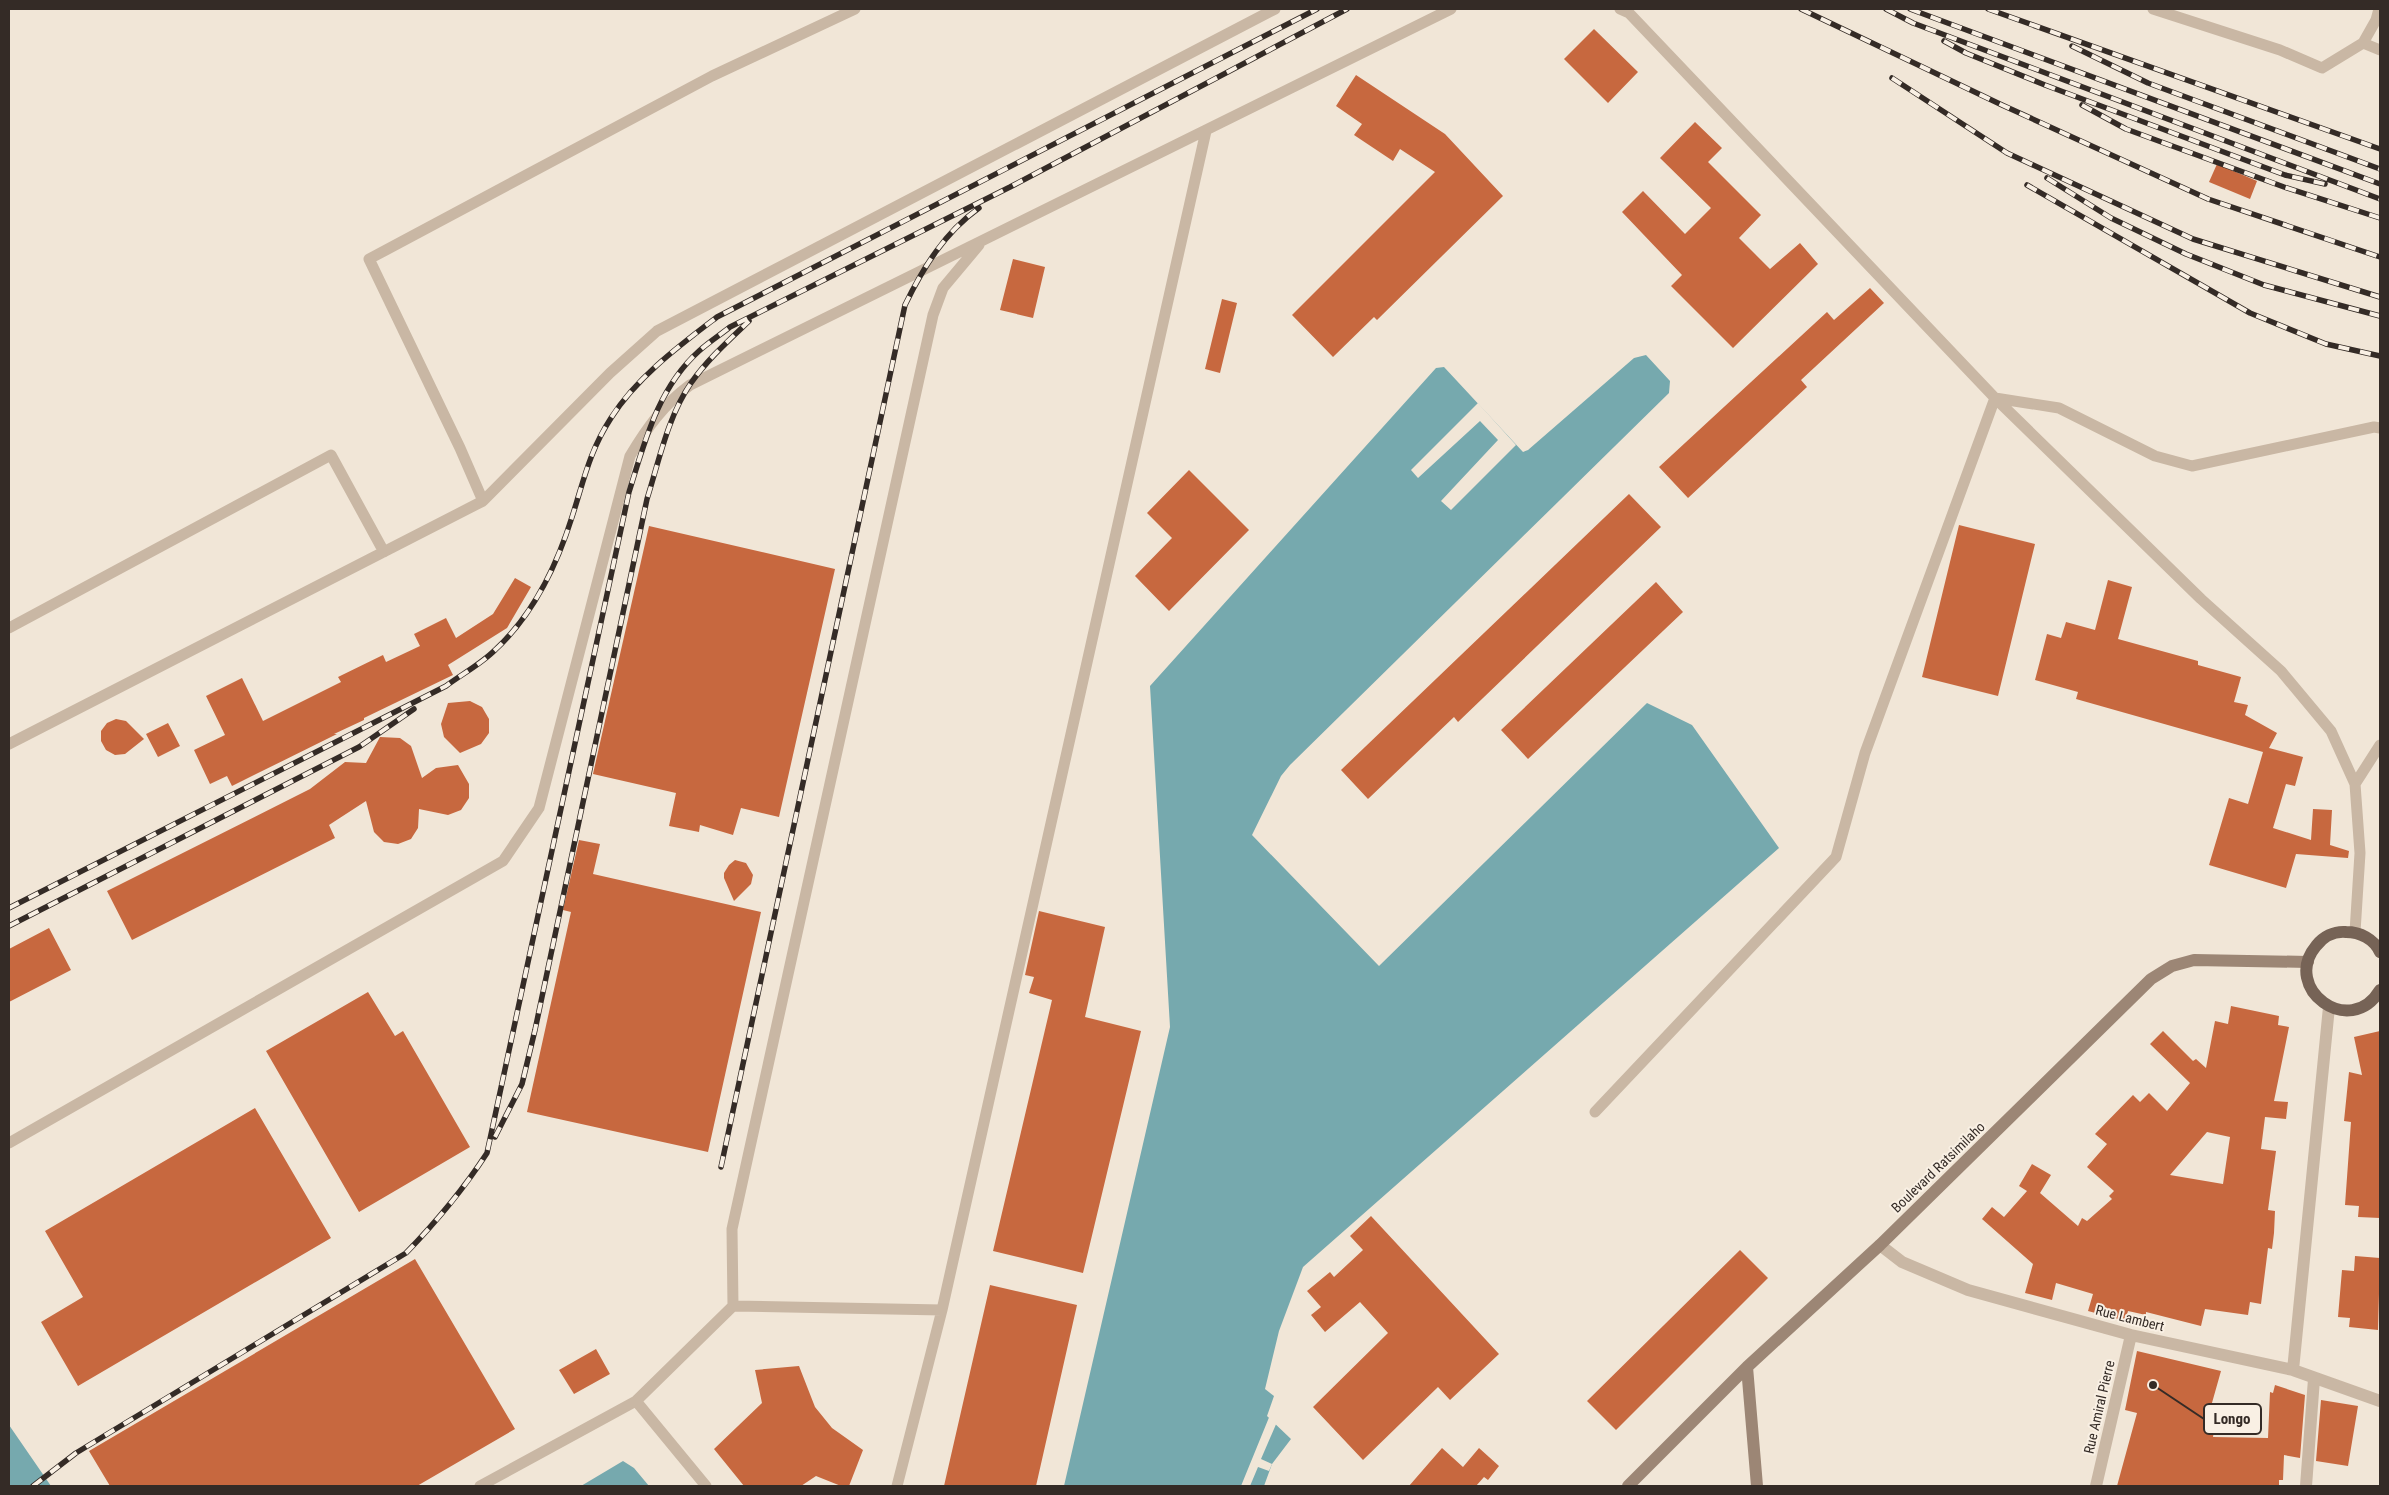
<svg xmlns="http://www.w3.org/2000/svg" width="2389" height="1495" font-family="'Roboto Condensed',sans-serif">
<style>
.water{fill:#76a9ae}
.pier{fill:#f1e6d7}
.building{fill:#c7683f;fill-rule:evenodd}
.lines{fill:none;stroke-linecap:round;stroke-linejoin:round}
.lane{stroke:#c9b7a4;stroke-width:11}
.street{stroke:#c9b7a4;stroke-width:12}
.secondary{stroke:#9c8675;stroke-width:12}
.primary{stroke:#766356;stroke-width:12}
.rail-casing{stroke:#342b26;stroke-width:5.5}
.rail{stroke:#f9f0e4;stroke-width:4;stroke-dasharray:11;stroke-linecap:butt}
.labels{text-anchor:middle;dominant-baseline:central;stroke-width:4;stroke-linejoin:round;paint-order:stroke}
.street-label{font-size:14px;fill:#342b26;stroke:#f9f0e4}
.leader{fill:none;stroke:#342b26;stroke-width:2}
.callout-dot{fill:#342b26;stroke:#f9f0e4;stroke-width:2}
.callout{fill:#f9f0e4;stroke:#342b26;stroke-width:2}
.callout-label{font-size:15px;text-anchor:middle;font-weight:bold;fill:#342b26}
</style>
<rect width="100%" height="100%" fill="#f1e6d7"/>
<path class="water" d="M1646,355L1670,381L1669,393L1290,765L1281,776L1252,835L1379,966L1647,703L1692,725L1779,848L1303,1267L1279,1331L1265,1389L1274,1396L1267,1416L1291,1439L1272,1464L1264,1486H1064L1170,1027L1150,686L1436,368L1444,367L1523,452L1528,450L1634,358Z
M9,1425L51,1486H9Z
M623,1461L634,1468L649,1486H581Z"/>
<path class="pier" d="M1478,403L1516,445L1451,510L1441,501L1498,440L1480,421L1418,478L1411,470Z
M1270,1415L1277,1422L1261,1459L1272,1464L1269,1471L1258,1467L1250,1486H1241Z"/>
<path class="building" d="M1594,29L1638,72L1608,103L1564,59Z
M1356,75L1445,134L1503,196L1377,320L1374,317L1333,357L1292,315L1435,172L1400,149L1393,161L1354,135L1362,124L1336,106Z
M1695,122L1722,148L1708,162L1761,215L1739,238L1770,269L1800,243L1818,264L1733,348L1671,286L1682,275L1622,212L1643,191L1685,234L1711,208L1660,158Z
M2217,164L2257,181L2250,199L2209,182Z
M1013,259L1045,267L1033,318L1000,310Z
M1870,288L1884,303L1801,380L1807,387L1688,498L1659,467L1827,312L1834,320Z
M1222,299L1237,303L1220,373L1205,369Z
M1189,470L1249,530L1169,611L1135,576L1172,538L1147,513Z
M1629,494L1661,527L1458,722L1454,717L1368,799L1341,770Z
M1959,525L2035,544L1998,696L1922,677Z
M649,526L835,569L779,817L741,808L733,835L700,825L699,832L669,826L676,793L593,774Z
M515,578L531,587L507,628L448,665L453,675L364,718V720L334,734H337L232,786L227,776L210,784L194,750L225,735L206,696L242,678L263,721L341,682L338,677L383,655L386,662L420,646L414,634L446,618L456,638L493,614Z
M2108,580L2132,587L2118,639L2198,661V665L2241,677L2234,702L2248,705L2245,715L2277,733L2269,748L2303,757L2295,786L2286,784L2273,828L2311,840L2313,809L2332,810L2330,845L2349,851L2348,858L2296,854L2286,888L2209,865L2229,798L2248,804L2263,752L2076,699L2078,692L2035,680L2047,634L2061,638L2066,622L2095,630Z
M1656,582L1683,612L1528,759L1501,730Z
M470,701L482,707L489,719V733L481,744L460,753L444,737L441,724L448,703Z
M116,719L126,721L144,739L125,754L115,755L106,750L101,741V731L107,723Z
M168,723L180,746L158,757L146,734Z
M380,737L400,738L411,746L422,778L436,768L458,765L469,784V798L461,810L448,815L419,809L418,828L411,839L398,844L384,842L374,832L366,801L329,825L335,838L132,940L107,891L310,789L345,762L366,763Z
M579,840L600,844L593,874L761,912L708,1152L527,1112L571,912L563,910Z
M735,860L746,863L753,875L751,884L734,901L724,878V873L729,865Z
M1039,911L1105,927L1085,1017L1141,1031L1083,1273L993,1251L1052,1000L1029,993L1034,977L1025,975Z
M49,928L71,970L9,1002V949Z
M368,992L395,1036L403,1031L470,1147L359,1212L266,1051Z
M2231,1006L2279,1016L2278,1025L2289,1027L2274,1101L2288,1102L2286,1119L2265,1117L2261,1149L2276,1151L2268,1210L2275,1211L2274,1233L2272,1249L2268,1248L2261,1304L2250,1302L2248,1315L2205,1309L2201,1326L2146,1312V1315L2128,1311L2125,1321L2088,1311L2093,1294L2056,1283L2052,1300L2025,1293L2033,1264L1982,1219L1992,1207L2004,1217L2027,1191L2019,1186L2032,1164L2051,1175L2040,1193L2078,1226L2082,1218L2087,1221L2112,1199L2109,1196L2114,1191L2087,1167L2107,1144L2095,1134L2133,1095L2140,1102L2149,1093L2167,1111L2190,1083L2150,1044L2163,1031L2193,1061L2196,1059L2206,1068L2215,1021L2228,1024ZM2207,1132L2230,1137L2223,1184L2170,1175Z
M2380,1031V1218L2358,1217L2359,1206L2345,1205L2351,1122L2344,1121L2349,1072L2362,1075L2354,1037Z
M255,1108L331,1238L78,1386L41,1322L83,1297L45,1231Z
M1371,1216L1499,1354L1450,1400L1438,1387L1363,1460L1313,1407L1388,1333L1360,1302L1325,1332L1311,1315L1321,1307L1307,1291L1330,1272L1334,1277L1363,1250L1350,1236Z
M1740,1250L1768,1278L1616,1430L1587,1401Z
M2355,1256L2380,1258L2378,1330L2349,1327L2350,1318L2338,1317L2342,1270L2354,1271Z
M415,1259L515,1429L417,1486H110L89,1451Z
M990,1285L1077,1305L1036,1486H944Z
M596,1349L610,1374L574,1394L559,1370Z
M2137,1351L2221,1371L2208,1417L2216,1418L2213,1437L2268,1438L2270,1392L2273,1393L2275,1385L2305,1395L2300,1458L2284,1455L2283,1480H2279V1486H2117L2137,1413L2125,1410Z
M799,1366L815,1407L832,1428L863,1450L849,1486H841L816,1476L801,1486H744L714,1449L762,1403L755,1370Z
M2321,1400L2358,1406L2348,1466L2316,1461Z
M1442,1448L1463,1467L1479,1448L1499,1466L1488,1480L1484,1477L1476,1486H1409Z"/>
<g class="lines">
<path class="lane" d="M1620,9L1629,13L1995,398L2201,599L2281,671L2331,731L2355,784L2360,853L2355,932
M2153,9L2280,50L2322,68L2363,43L2380,50
M2363,43L2376,20L2379,9
M483,501L460,448L369,259L712,76L855,9
M9,628L331,455L384,552
M9,744L483,501L610,373L657,331L1275,9
M2355,784L2380,745
M1595,1112L1836,857L1865,753L1995,398L2059,408L2155,456L2192,466L2374,427L2380,428
M9,1143L503,861L539,808L630,456C647,428 663,405 690,385L1451,9
M733,1306L732,1229L933,315L943,288L979,245
M636,1401L706,1486
M480,1486L636,1401L733,1306L942,1310
M897,1486L942,1310L1206,131"/>
<path class="street" d="M1880,1245L1902,1262L1968,1290L2131,1335L2293,1370L2380,1401
M2293,1370L2329,1007
M2096,1486L2131,1335
M2306,1486L2314,1379"/>
<path class="secondary" d="M1747,1367L1757,1486
M1628,1486L1747,1367L1880,1245L2151,979L2172,966L2194,960L2308,962"/>
<path class="primary" d="M2380,952C2374,939 2360,932 2346,932C2334,931 2323,937 2316,946C2281,988 2350,1040 2380,990"/>
<g class="rail-casing">
<path id="rail" d="M1801,9L2002,105L2208,199L2380,257
M1886,9L1913,23L2380,199
M1910,9L2380,184
M1988,9L2380,149
M1944,41L1966,53L2045,85L2285,175L2325,184
M2072,46L2148,83L2380,169
M1892,78L2007,153L2193,239L2380,297
M2082,105L2126,129L2284,187L2380,218
M2047,178L2111,218L2186,254L2264,285L2380,316
M2027,185L2250,313L2326,344L2380,356
M9,908L446,686C462,674 481,664 495,650C533,615 557,565 572,517C584,480 589,452 611,418C637,377 679,346 717,317L1317,9
M9,926L359,747L414,709
M495,1137L522,1084L535,1030L647,499C659,461 668,416 691,383C707,360 728,341 749,321
M721,1167L905,305C923,268 944,233 979,208
M33,1486L76,1453L406,1253C437,1221 463,1190 487,1153L629,492C645,441 658,388 699,351C709,342 720,335 730,327L1010,187L1347,9"/>
</g>
<use href="#rail" class="rail"/>
</g>
<g class="labels">
<g class="street-label">
<text transform="translate(1938 1167) rotate(-44)">Boulevard Ratsimilaho</text>
<text transform="translate(2130 1318) rotate(14)">Rue Lambert</text>
<text transform="translate(2099 1407) rotate(-77)">Rue Amiral Pierre</text>
</g>
</g>
<path class="leader" d="M2153 1385L2204 1419"/>
<circle class="callout-dot" cx="2153" cy="1385" r="5"/>
<rect class="callout" x="2204" y="1404" width="57" height="30" rx="5"/>
<g class="callout-label">
<text x="2232" y="1424">Longo</text>
</g>
<rect width="2389" height="1495" fill="none" stroke="#342b26" stroke-width="20"/>
</svg>
